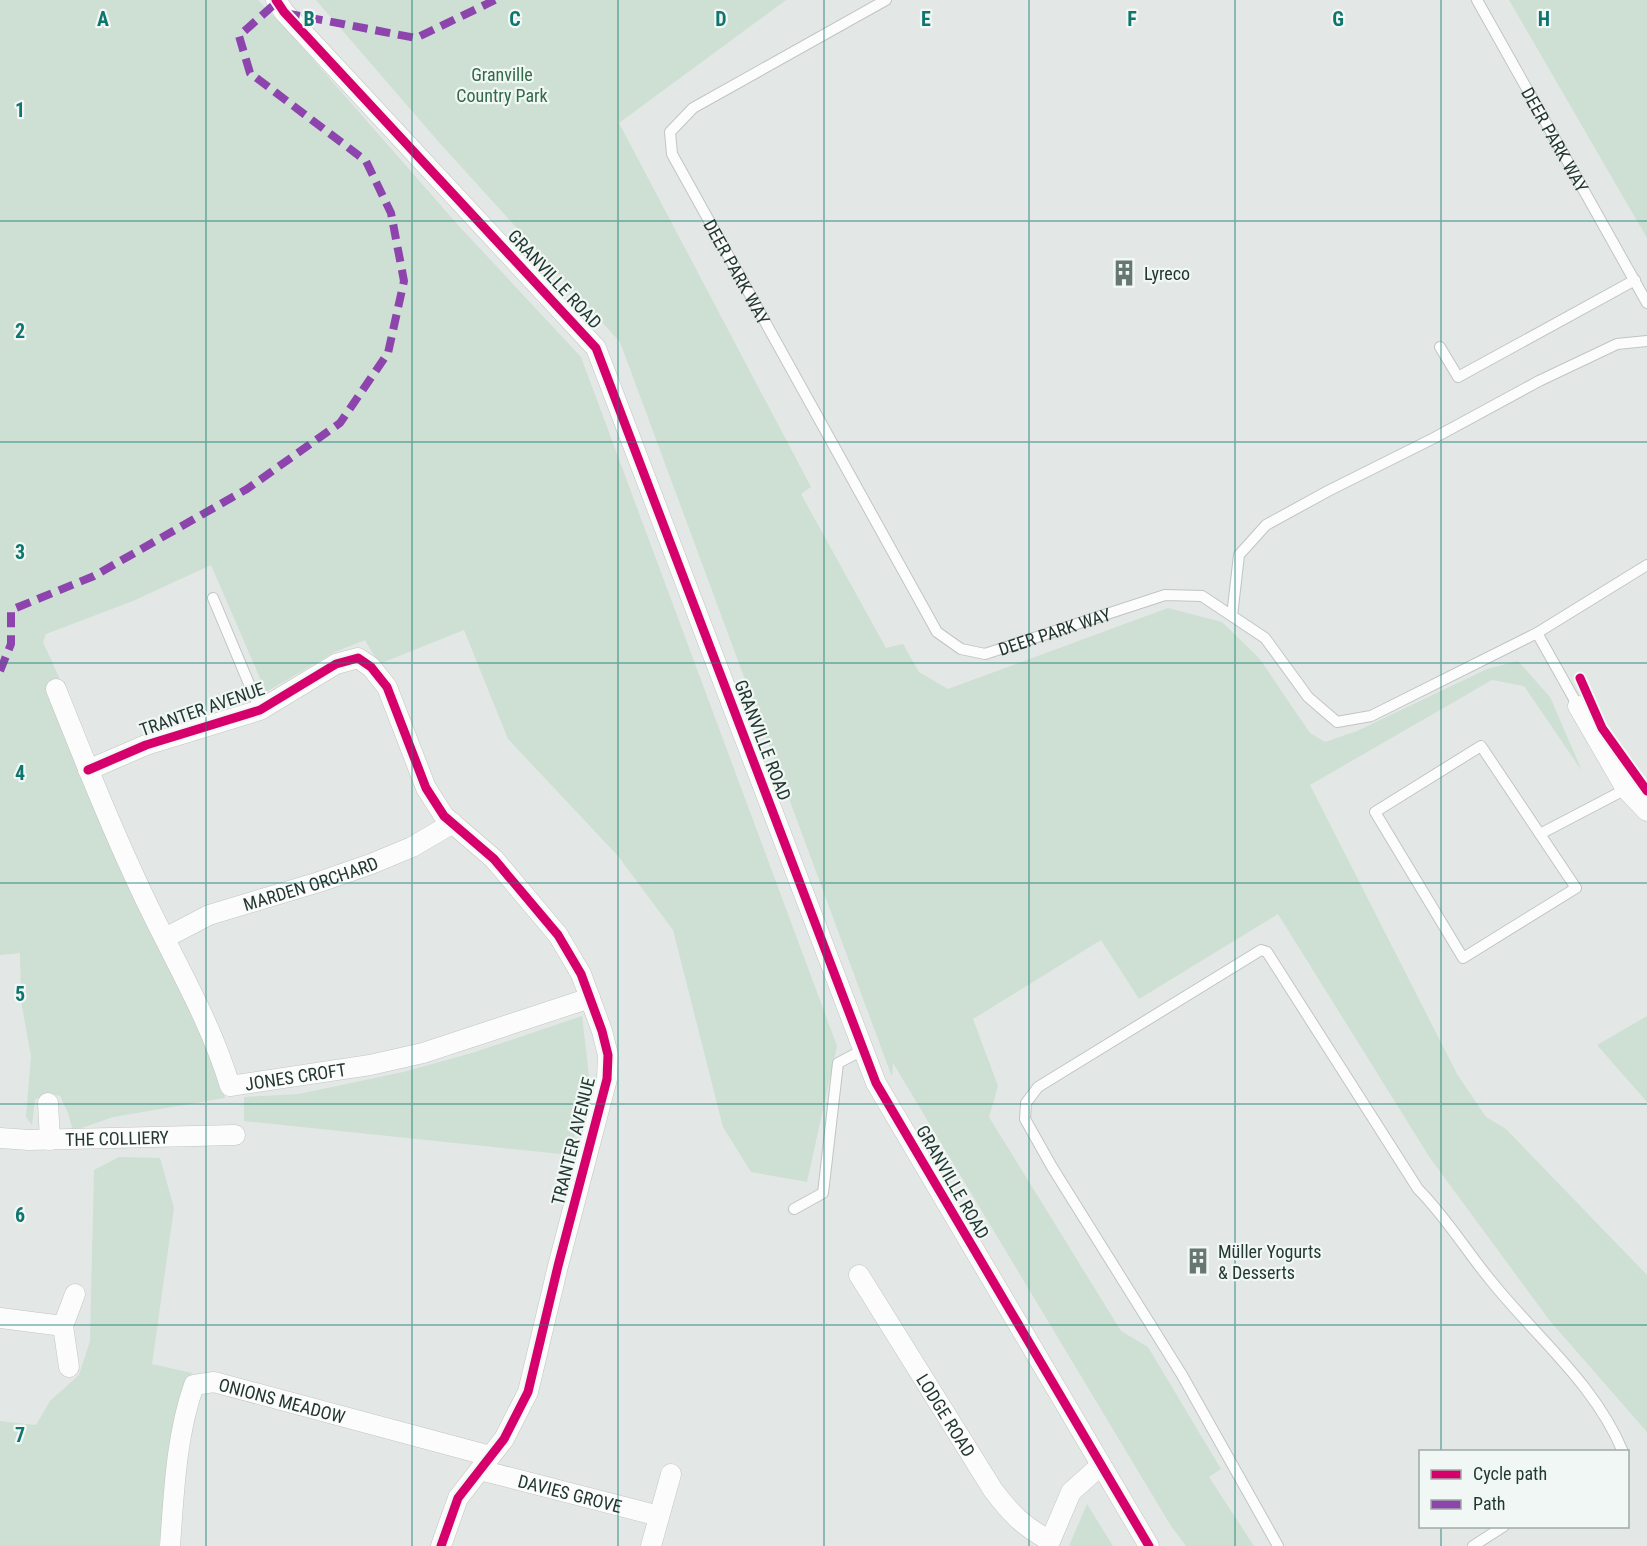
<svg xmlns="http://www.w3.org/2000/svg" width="1647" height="1546" font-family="'Roboto Condensed',sans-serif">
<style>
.green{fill:#cedfd3}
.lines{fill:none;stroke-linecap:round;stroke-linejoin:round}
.lane-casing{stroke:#c0c5c3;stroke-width:12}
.street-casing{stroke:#c0c5c3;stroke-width:21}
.lane{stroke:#fbfcfb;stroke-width:10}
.street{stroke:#fbfcfb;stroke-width:20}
.quiet{stroke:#8e44ad;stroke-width:8;stroke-dasharray:15 8;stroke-linecap:butt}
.cycleway-casing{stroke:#f1f7f4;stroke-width:13}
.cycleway{stroke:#d6006c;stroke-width:9}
.grid{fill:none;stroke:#0f766e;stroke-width:1.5;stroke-opacity:0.55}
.labels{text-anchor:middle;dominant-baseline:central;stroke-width:4.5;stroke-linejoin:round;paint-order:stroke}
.park-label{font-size:18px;fill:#326a48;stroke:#f1f7f4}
.street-label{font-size:18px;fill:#233832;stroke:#f1f7f4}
.poi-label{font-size:18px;fill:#233832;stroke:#f1f7f4;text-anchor:start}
.grid-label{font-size:20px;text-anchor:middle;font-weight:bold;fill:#0f766e;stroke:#f1f7f4;stroke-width:4.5;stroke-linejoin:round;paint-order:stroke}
</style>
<rect width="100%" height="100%" fill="#e3e8e6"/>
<path class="green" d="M0,0H258L288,31L458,225L581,357L837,1046L807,1182L751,1172L723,1127L673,930L618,856L508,739L464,630L379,664L365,640L335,652L266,692L211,565L133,601L46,634L43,642L63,686L46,692L111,849L156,940L203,1028L225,1098L113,1117L73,1131L68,1113L60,1096L46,1093L35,1100L32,1125L26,1117L31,1056L21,1001L20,953L0,955Z
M316,0H786L619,123L811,487L801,494L886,648L903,644L919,672L948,689L1168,608L1222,622L1259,658L1310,733L1325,742L1357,731L1487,669L1518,661L1550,697L1582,771L1524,686L1492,680L1310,785L1457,1074L1486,1117L1506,1129L1647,1275V1432L1550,1321L1430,1158L1278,914L1139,999L1101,940L973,1019L998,1086L989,1117L1121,1331L1148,1347L1221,1469L1209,1477L1254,1546H1186L1171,1526L893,1063L892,1077L620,342L437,140Z
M1509,0H1647V238Z
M582,1016L589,1076L570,1155L244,1121V1097L299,1094L403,1072L472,1053Z
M1647,1016V1102L1597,1045Z
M119,1157L160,1158L174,1208L152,1364L192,1373L176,1429L159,1546H0V1421L36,1425L50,1401L79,1375L90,1341L94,1170Z
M1087,1504L1113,1546H1069Z"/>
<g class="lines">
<g class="lane-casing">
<g id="lane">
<path id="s1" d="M886,0L693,108L670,132L672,154L937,632L961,649L985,654L1165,595L1202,596L1265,638L1308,697L1337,722L1371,716L1537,633L1578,706"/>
<path id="s2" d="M1477,0L1647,303"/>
<path d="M1440,347L1458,377L1635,280"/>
<path d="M213,598L260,710"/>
<path d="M1232,616L1239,555L1266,525L1328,491L1434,438L1539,381L1617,344L1647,341"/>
<path d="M1537,633L1647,565"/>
<path d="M1481,746L1576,888L1463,958L1375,812Z"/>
<path d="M1540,834L1626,789"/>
<path d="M794,1209L823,1193L838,1063L863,1050"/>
<path d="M1278,1546L1182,1375L1052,1167L1025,1119L1026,1103L1038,1087L1261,950L1267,952L1418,1189C1446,1217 1467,1252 1492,1282C1537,1338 1595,1384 1623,1452"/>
<path d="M1473,1546L1504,1526"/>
</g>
</g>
<g class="street-casing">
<g id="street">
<path d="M276,0L284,12L596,348L876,1083L1149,1546"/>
<path id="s3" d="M56,689C84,759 112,830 145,899C175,962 210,1020 230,1086L370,1065L423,1053L590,998"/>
<path d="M1578,706L1626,789L1647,811"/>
<path d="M88,770L146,745L260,710L336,664L358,658L371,667L387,687L426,788L444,816L494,859L558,935L581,974L602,1031L608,1055L607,1079L558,1266L528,1392L504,1439L458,1498L441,1546"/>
<path id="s4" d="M165,938L209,915L319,882L371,864L412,847L453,823"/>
<path d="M48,1103L50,1140"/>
<path id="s5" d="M0,1138L29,1140L235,1135"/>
<path id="s6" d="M859,1275L993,1490C1012,1515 1022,1525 1050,1541"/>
<path d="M0,1318L63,1326"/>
<path d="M69,1367L63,1326L75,1294"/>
<path id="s7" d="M480,1470L659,1516"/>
<path id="s8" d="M170,1546C174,1492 176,1436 194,1385L214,1382L490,1456"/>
<path d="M651,1546L671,1474"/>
<path d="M1048,1546L1071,1492L1101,1465"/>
</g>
</g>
<use href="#lane" class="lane"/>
<use href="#street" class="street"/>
<path class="quiet" d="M285,13L416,38L495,0
M0,671L11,644V610L94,576L247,489L340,423L388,353L404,281L391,213L366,161L250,73L239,36L277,2"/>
<g class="cycleway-casing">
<path id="cycleway" d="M276,0L284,12L596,348L876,1083L1149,1546
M1580,678L1602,728L1647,791
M88,770L146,745L260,710L336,664L358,658L371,667L387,687L426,788L444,816L494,859L558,935L581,974L602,1031L608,1055L607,1079L558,1266L528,1392L504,1439L458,1498L441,1546"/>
</g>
<use href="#cycleway" class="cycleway"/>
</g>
<path class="grid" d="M206,0V1546M412,0V1546M618,0V1546M824,0V1546M1029,0V1546M1235,0V1546M1441,0V1452M0,221H1647M0,442H1647M0,663H1647M0,883H1647M0,1104H1647M0,1325H1647M1441,1526V1546"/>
<defs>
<g id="building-bare" transform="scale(2.07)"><path d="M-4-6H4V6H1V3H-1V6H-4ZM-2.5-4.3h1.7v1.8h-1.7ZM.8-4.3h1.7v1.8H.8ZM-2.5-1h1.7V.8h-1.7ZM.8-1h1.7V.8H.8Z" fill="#667671" stroke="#f1f7f4" stroke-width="2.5" paint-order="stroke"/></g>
</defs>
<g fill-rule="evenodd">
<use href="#building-bare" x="1124" y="273"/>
<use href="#building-bare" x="1198" y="1261"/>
</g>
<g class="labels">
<g class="park-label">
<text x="502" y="74">Granville<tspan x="502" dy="21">Country Park</tspan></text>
</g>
<g class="street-label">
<text stroke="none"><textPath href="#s2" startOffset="160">DEER PARK WAY</textPath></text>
<text stroke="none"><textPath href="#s1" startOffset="411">DEER PARK WAY</textPath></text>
<text transform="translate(555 279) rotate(47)">GRANVILLE ROAD</text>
<text stroke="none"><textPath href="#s1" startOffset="950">DEER PARK WAY</textPath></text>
<text transform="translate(202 709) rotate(-19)">TRANTER AVENUE</text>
<text transform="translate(763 740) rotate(69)">GRANVILLE ROAD</text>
<text stroke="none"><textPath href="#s4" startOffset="156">MARDEN ORCHARD</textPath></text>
<text stroke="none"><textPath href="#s3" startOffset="500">JONES CROFT</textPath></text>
<text stroke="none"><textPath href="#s5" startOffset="117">THE COLLIERY</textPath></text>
<text transform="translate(573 1141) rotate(-76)">TRANTER AVENUE</text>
<text transform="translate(953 1182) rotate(60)">GRANVILLE ROAD</text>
<text stroke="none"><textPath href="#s8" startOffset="254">ONIONS MEADOW</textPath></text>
<text stroke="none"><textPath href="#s6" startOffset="165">LODGE ROAD</textPath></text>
<text stroke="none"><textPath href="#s7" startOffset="93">DAVIES GROVE</textPath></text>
</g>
<g class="poi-label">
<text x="1144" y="273">Lyreco</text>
<text x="1218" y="1251">Müller Yogurts<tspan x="1218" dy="21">&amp; Desserts</tspan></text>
</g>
</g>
<g class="grid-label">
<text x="103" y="26">A</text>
<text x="309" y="26">B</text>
<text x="515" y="26">C</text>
<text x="721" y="26">D</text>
<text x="926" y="26">E</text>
<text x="1132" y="26">F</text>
<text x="1338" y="26">G</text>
<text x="1544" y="26">H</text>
<text x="20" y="117">1</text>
<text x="20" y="338">2</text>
<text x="20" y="559">3</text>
<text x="20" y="780">4</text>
<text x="20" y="1001">5</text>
<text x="20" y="1222">6</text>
<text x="20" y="1442">7</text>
</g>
<rect x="1419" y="1450" width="210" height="78" fill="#f1f7f4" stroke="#9faba6" stroke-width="1.5"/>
<rect x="1431" y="1470" width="30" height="9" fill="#d6006c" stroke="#9faba6" stroke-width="1.5"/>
<text x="1473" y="1480" font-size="18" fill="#233832">Cycle path</text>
<rect x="1431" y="1500" width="30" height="9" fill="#8e44ad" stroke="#9faba6" stroke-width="1.5"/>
<text x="1473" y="1510" font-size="18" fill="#233832">Path</text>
</svg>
